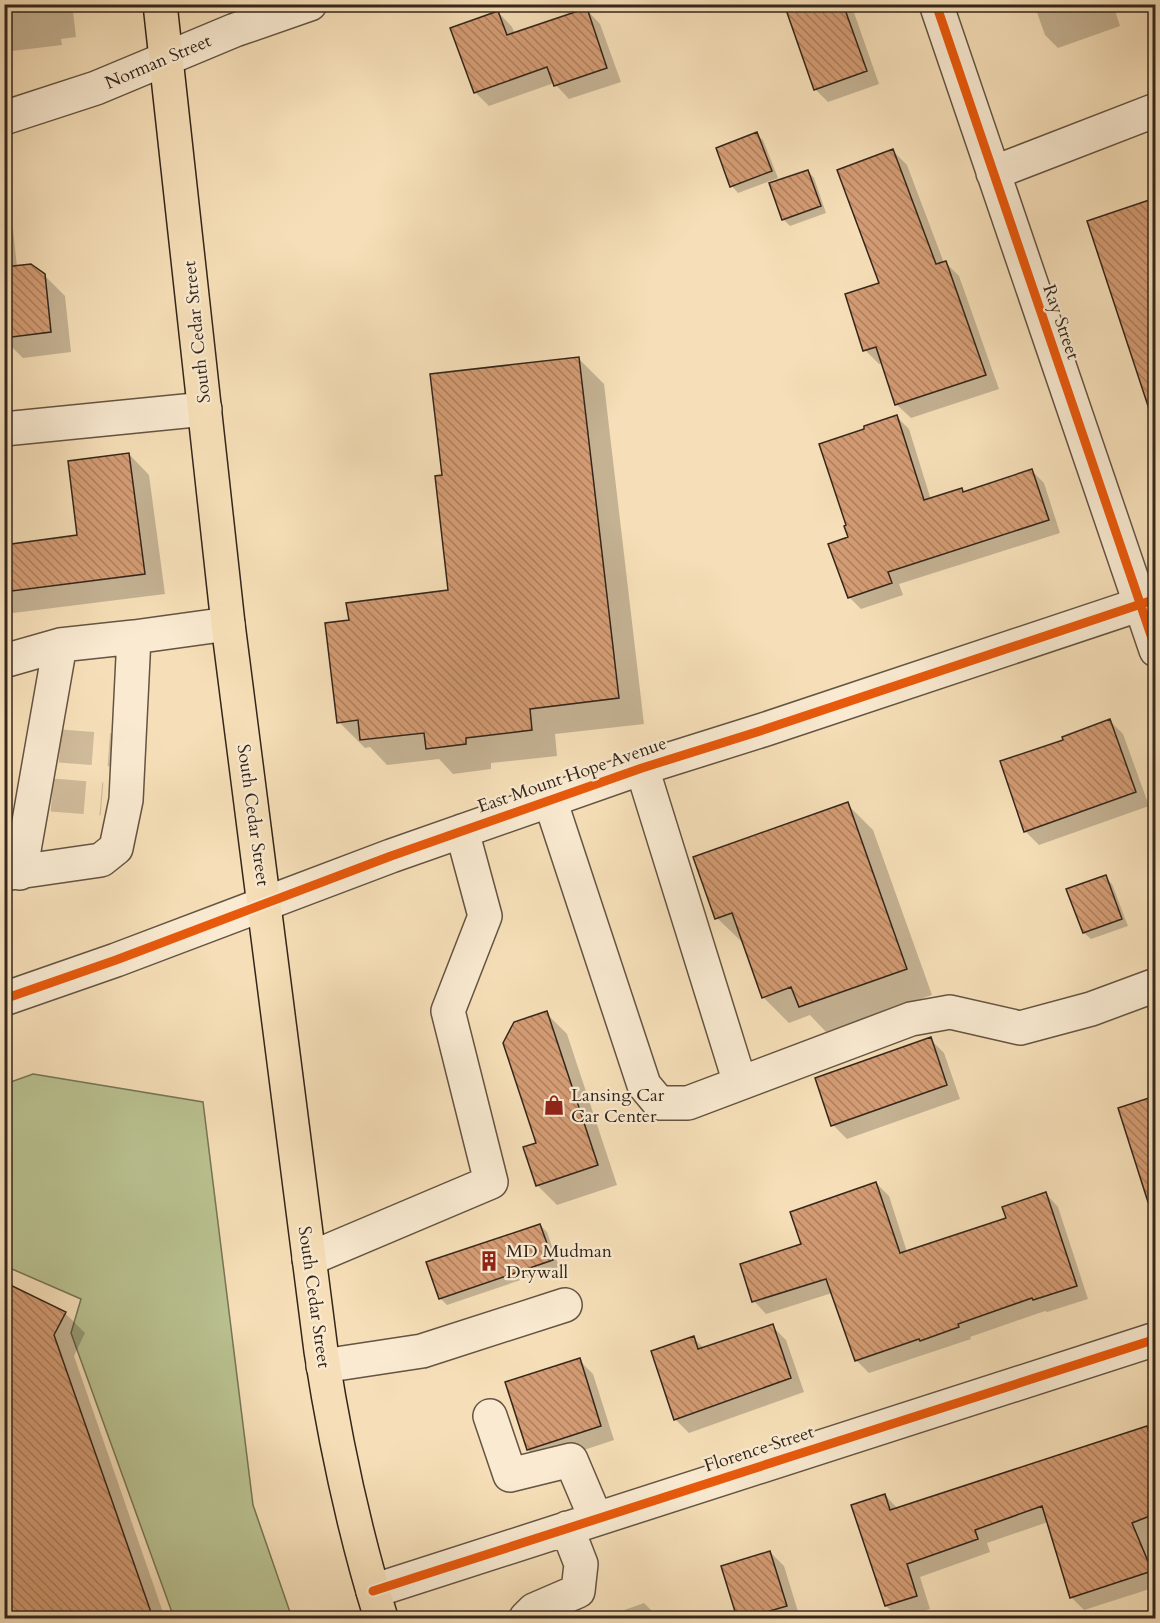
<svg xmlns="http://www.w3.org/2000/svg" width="1160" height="1623" font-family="Cardo,serif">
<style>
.green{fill:#bac291;stroke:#777456;stroke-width:1.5}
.shadow{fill:#0003}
.building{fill:url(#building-back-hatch);stroke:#34261b;stroke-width:1.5}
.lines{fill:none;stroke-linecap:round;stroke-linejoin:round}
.minor-tunnel{stroke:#cfba99;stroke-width:33;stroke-dasharray:33 16;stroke-linecap:butt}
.minor-casing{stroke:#645442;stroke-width:36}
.major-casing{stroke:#34261b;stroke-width:36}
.minor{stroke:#f9ead1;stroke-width:33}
.major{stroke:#f6dfb8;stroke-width:33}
.cycleway-casing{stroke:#f9ead1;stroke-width:13}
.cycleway{stroke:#e8590c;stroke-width:9}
.labels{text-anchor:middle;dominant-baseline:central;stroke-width:4.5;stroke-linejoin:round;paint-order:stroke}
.street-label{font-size:18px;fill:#34261b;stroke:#f9ead1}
.poi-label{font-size:18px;fill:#34261b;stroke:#f9ead1;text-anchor:start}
</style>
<defs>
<pattern id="building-back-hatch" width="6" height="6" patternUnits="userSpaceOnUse" patternTransform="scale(1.5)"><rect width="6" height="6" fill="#d49c74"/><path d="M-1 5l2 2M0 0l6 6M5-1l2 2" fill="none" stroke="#ad7f5e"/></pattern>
</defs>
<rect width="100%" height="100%" fill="#f6dfb8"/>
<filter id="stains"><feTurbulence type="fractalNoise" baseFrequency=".00333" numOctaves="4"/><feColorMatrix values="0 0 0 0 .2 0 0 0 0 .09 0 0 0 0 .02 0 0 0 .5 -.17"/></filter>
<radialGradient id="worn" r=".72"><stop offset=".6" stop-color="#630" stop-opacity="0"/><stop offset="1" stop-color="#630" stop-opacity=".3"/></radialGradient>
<path class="green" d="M33,1074L203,1102L253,1505L292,1618H174L71,1333L81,1299L5,1266V1084Z"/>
<path class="shadow" d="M4,4H72L76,37L61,39L62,45L4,52Z
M786,4H851L879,84L828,102L815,89Z
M1034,4H1113L1120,26L1058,48L1045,35Z
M586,9L600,24L621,82L569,99L554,83L489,106L475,92L498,12L512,27L515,34Z
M756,134L763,140L778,178L738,193L732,186L717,148Z
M893,151L907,165L944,263L945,262L959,276L999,389L911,418L896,404L883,363L879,364L865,350L881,284Z
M808,171L814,178L826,213L790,226L783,219Z
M1156,200V374L1130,349L1089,221Z
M4,220L13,229L17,267L44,275L65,296L71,352L23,358L10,345L4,346Z
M578,358L604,384L644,724L555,734L557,756L491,763V769L453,774L439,759L387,765L370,747L365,748L339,722L350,621L450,591L444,477Z
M897,417L909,429L931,500L961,490L965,493L1032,471L1044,483L1060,533L899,584L903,595L861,609L849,597L850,538Z
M129,454L149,475L165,594L5,614L4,546L79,537Z
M1109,720L1123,734L1149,806L1039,845L1025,831L1065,741Z
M4,729L10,735L4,761Z
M847,804L873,830L932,995L826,1032L810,1015L789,1023L763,997L744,944L717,918Z
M1105,877L1112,884L1128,926L1091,939L1084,933Z
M546,1013L567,1034L617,1185L557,1205L537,1185Z
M930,1039L944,1053L960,1099L847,1139L833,1125Z
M1156,1073V1093L1150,1075Z
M1156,1097V1211L1152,1207L1120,1109Z
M876,1183L889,1196L907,1252L1008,1219L1046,1194L1058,1207L1088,1299L1047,1312L1045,1311L970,1337L971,1339L869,1373L856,1360L832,1293L766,1314L754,1301L803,1245Z
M540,1225L547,1232L559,1267L447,1305L440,1298Z
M4,1283L65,1313L85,1333L74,1356L165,1618H4Z
M772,1326L786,1340L804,1392L689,1433L675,1419L693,1338L705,1349Z
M579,1360L593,1374L614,1440L542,1464L528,1450Z
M1146,1427L1156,1437V1587L1084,1610L1071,1597L1048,1522L987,1543L990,1552L920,1577L930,1609L899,1618L886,1606L885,1495L898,1509Z
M770,1552L784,1566L800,1618H739L723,1567Z
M644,1603L659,1618H602Z"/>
<path class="building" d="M784,4H843L867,71L814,90Z
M587,8L607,68L554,86L547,67L474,93L450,28L498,11L507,35Z
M757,132L772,171L730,187L716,148Z
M893,149L936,264L946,261L986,375L895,405L876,347L863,351L845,294L879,283L837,170Z
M808,170L821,206L782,220L769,183Z
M1155,198V408L1149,409L1087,221Z
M31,264L45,274L51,332L4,338V267Z
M579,357L619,698L530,709L532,730L466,738V744L426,749L424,733L360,740L358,720L337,723L325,623L349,620L346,603L448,590L435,476L442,475L430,374Z
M897,415L924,500L962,488L963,492L1032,469L1049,520L888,572L892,583L848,598L828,544L848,537L844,526L846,525L819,444L864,429V426Z
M129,453L145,574L4,592V545L77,535L68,461Z
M1110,719L1136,792L1024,832L1000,761L1063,740L1062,737Z
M848,802L907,969L799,1007L791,987L762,998L732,913L715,919L693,857Z
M1106,875L1122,919L1083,933L1066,889Z
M547,1011L598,1165L536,1186L523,1147L536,1143L503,1043L514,1022Z
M931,1037L947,1085L831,1126L815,1078Z
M1155,1096V1200L1148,1202L1118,1108Z
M876,1182L900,1253L1006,1218L1002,1207L1046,1192L1077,1286L1033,1300L1032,1298L958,1324L959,1327L920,1341L919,1339L855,1361L826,1279L752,1302L740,1264L801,1244L790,1212Z
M540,1224L553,1260L439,1299L426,1262Z
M4,1282L66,1312L54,1335L153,1618H14L4,1591Z
M773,1324L791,1378L674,1420L651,1351L694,1336L698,1349Z
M580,1358L601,1426L527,1450L505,1382Z
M1147,1426L1155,1450V1514L1132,1523L1152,1571L1070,1598L1042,1506L975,1530L978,1539L907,1564L917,1596L885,1606L851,1505L885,1494L890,1510Z
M770,1551L787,1606L746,1618H737L721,1566Z"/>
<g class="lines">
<path class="minor-tunnel" d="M60,746L112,750
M52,795L102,799"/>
<g class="minor-casing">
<path id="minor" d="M936,4L1156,650
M4,118L96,88L235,30L310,4
M993,173L1156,110
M4,429L205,409
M134,637L228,624
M4,661L60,645L134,637L126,800L116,848L101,860L4,874
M642,768L740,1083
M550,800L644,1085L659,1103H688L911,1019L950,1012L1020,1028L1091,1009L1156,985
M20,873L60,645
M4,999L116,960L391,856L642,768L763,730L1156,599
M309,1259L491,1182L448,1011L485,916L462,831
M323,1366L422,1351L565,1305
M490,1416L510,1475L571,1460L596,1519
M373,1591L1156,1339
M526,1618L534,1610L578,1591L581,1564L567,1528"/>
</g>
<g class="major-casing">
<path id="major" d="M160,4L228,624L321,1351C335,1441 354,1531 381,1618"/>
</g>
<use href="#minor" class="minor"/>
<use href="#major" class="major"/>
<g class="cycleway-casing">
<path id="cycleway" d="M936,4L1156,650
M4,999L116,960L391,856L642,768L763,730L1156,599
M373,1591L1156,1339"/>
</g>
<use href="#cycleway" class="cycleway"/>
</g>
<defs>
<g id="shop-bare" transform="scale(1.62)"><path d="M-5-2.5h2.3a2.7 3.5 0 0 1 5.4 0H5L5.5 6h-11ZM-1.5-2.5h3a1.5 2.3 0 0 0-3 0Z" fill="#8f2418" stroke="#f9ead1" stroke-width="2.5" paint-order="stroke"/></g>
<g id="building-bare" transform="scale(1.62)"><path d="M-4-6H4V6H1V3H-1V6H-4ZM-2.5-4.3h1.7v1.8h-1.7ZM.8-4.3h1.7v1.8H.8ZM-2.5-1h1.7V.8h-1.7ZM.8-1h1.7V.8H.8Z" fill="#8f2418" stroke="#f9ead1" stroke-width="2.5" paint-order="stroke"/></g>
</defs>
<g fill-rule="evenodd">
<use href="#shop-bare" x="554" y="1105"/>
<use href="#building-bare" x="489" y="1261"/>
</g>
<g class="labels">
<g class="street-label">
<text transform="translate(158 62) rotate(-23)">Norman Street</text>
<text transform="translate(1061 322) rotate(71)">Ray Street</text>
<text transform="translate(197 332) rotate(-96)">South Cedar Street</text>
<text transform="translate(572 775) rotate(-19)">East Mount Hope Avenue</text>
<text transform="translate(253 815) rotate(82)">South Cedar Street</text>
<text transform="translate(314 1297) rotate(82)">South Cedar Street</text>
<text transform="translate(759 1449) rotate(-18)">Florence Street</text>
</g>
<g class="poi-label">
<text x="571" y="1095">Lansing Car<tspan x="571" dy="21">Car Center</tspan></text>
<text x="506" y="1251">MD Mudman<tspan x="506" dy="21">Drywall</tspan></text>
</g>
</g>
<rect width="1160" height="1623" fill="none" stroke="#f6dfb8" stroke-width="24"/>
<rect x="6" y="6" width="1148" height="1611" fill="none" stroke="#34261b" stroke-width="3"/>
<rect x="12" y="12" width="1136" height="1599" fill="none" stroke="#34261b" stroke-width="1.5"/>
<rect width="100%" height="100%" filter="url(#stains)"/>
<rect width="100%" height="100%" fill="url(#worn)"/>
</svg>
